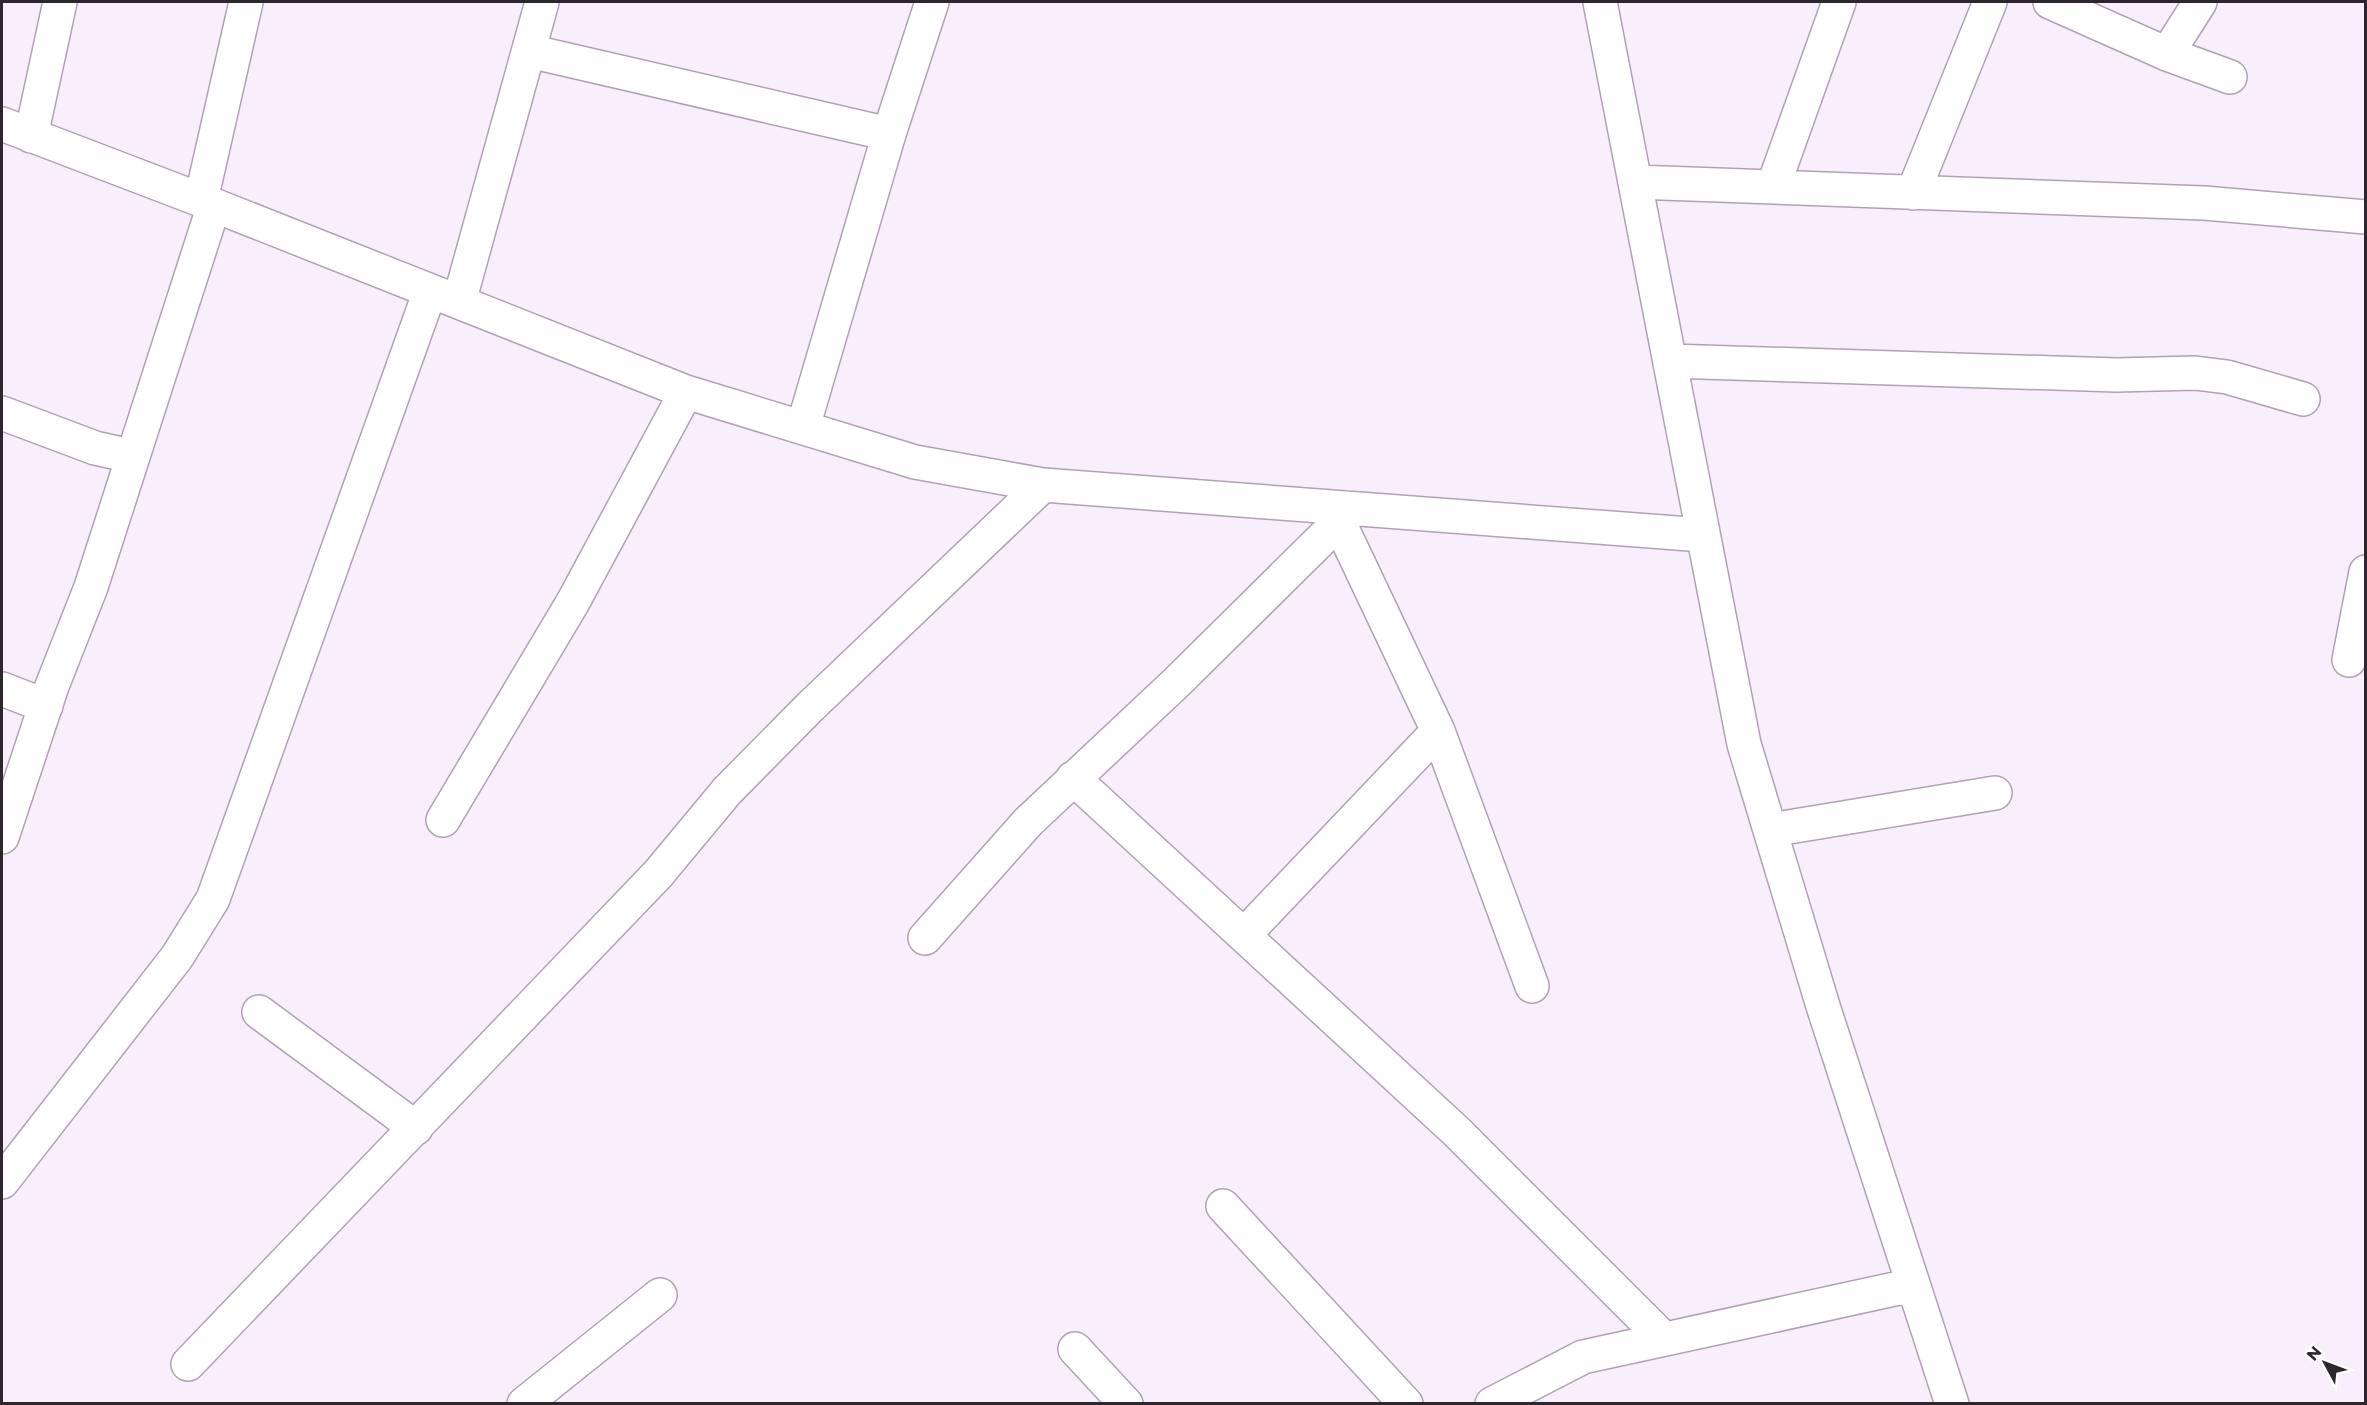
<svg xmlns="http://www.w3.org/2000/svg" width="2367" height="1405" font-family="Montserrat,sans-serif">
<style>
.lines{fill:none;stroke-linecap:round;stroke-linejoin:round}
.minor-casing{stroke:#b1a1b6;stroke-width:36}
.minor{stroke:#fff;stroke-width:33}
</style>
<rect width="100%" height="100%" fill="#f9eefc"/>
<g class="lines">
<g class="minor-casing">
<path id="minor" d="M1600,2L1744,744L1823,1006L1952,1404
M2050,2L2167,54L2230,77
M529,51L889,134
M2167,54L2200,2
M2,124L201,200L686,392L915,462L1043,485L1703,535
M31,136L60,2
M1635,182L2204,203L2366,217
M1773,187L1839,2
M1913,193L1990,2
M201,200L246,2
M459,302L542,2
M1670,361L2117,375L2195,373L2227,377L2303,399
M2,413L95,448L131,456
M803,427L889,134L932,2
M1339,522L1438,731L1532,986
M2349,660L2366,572
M2,689L46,706
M1073,778L1457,1132L1664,1339
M443,820L573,602L686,392
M1770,830L1995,793
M2,837L52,686L91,587L214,205
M1244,935L1438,731
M925,938L1028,822L1177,682L1351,510
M259,1012L416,1128
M2,1182L177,957L213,899L430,291
M1223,1206L1406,1404
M1075,1349L1126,1404
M188,1364L658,874L727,791L810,707L1043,485
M524,1404L660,1295
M1492,1404L1583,1357L1913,1285"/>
</g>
<use href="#minor" class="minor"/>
</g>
<rect width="2367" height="1405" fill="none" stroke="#2d262f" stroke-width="6"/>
<g transform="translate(2325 1363) rotate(311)" stroke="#ffffff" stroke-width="4.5" paint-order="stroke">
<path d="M0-4.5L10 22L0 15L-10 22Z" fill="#2d262f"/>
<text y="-9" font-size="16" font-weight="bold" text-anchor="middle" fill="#2d262f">N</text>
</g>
</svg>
